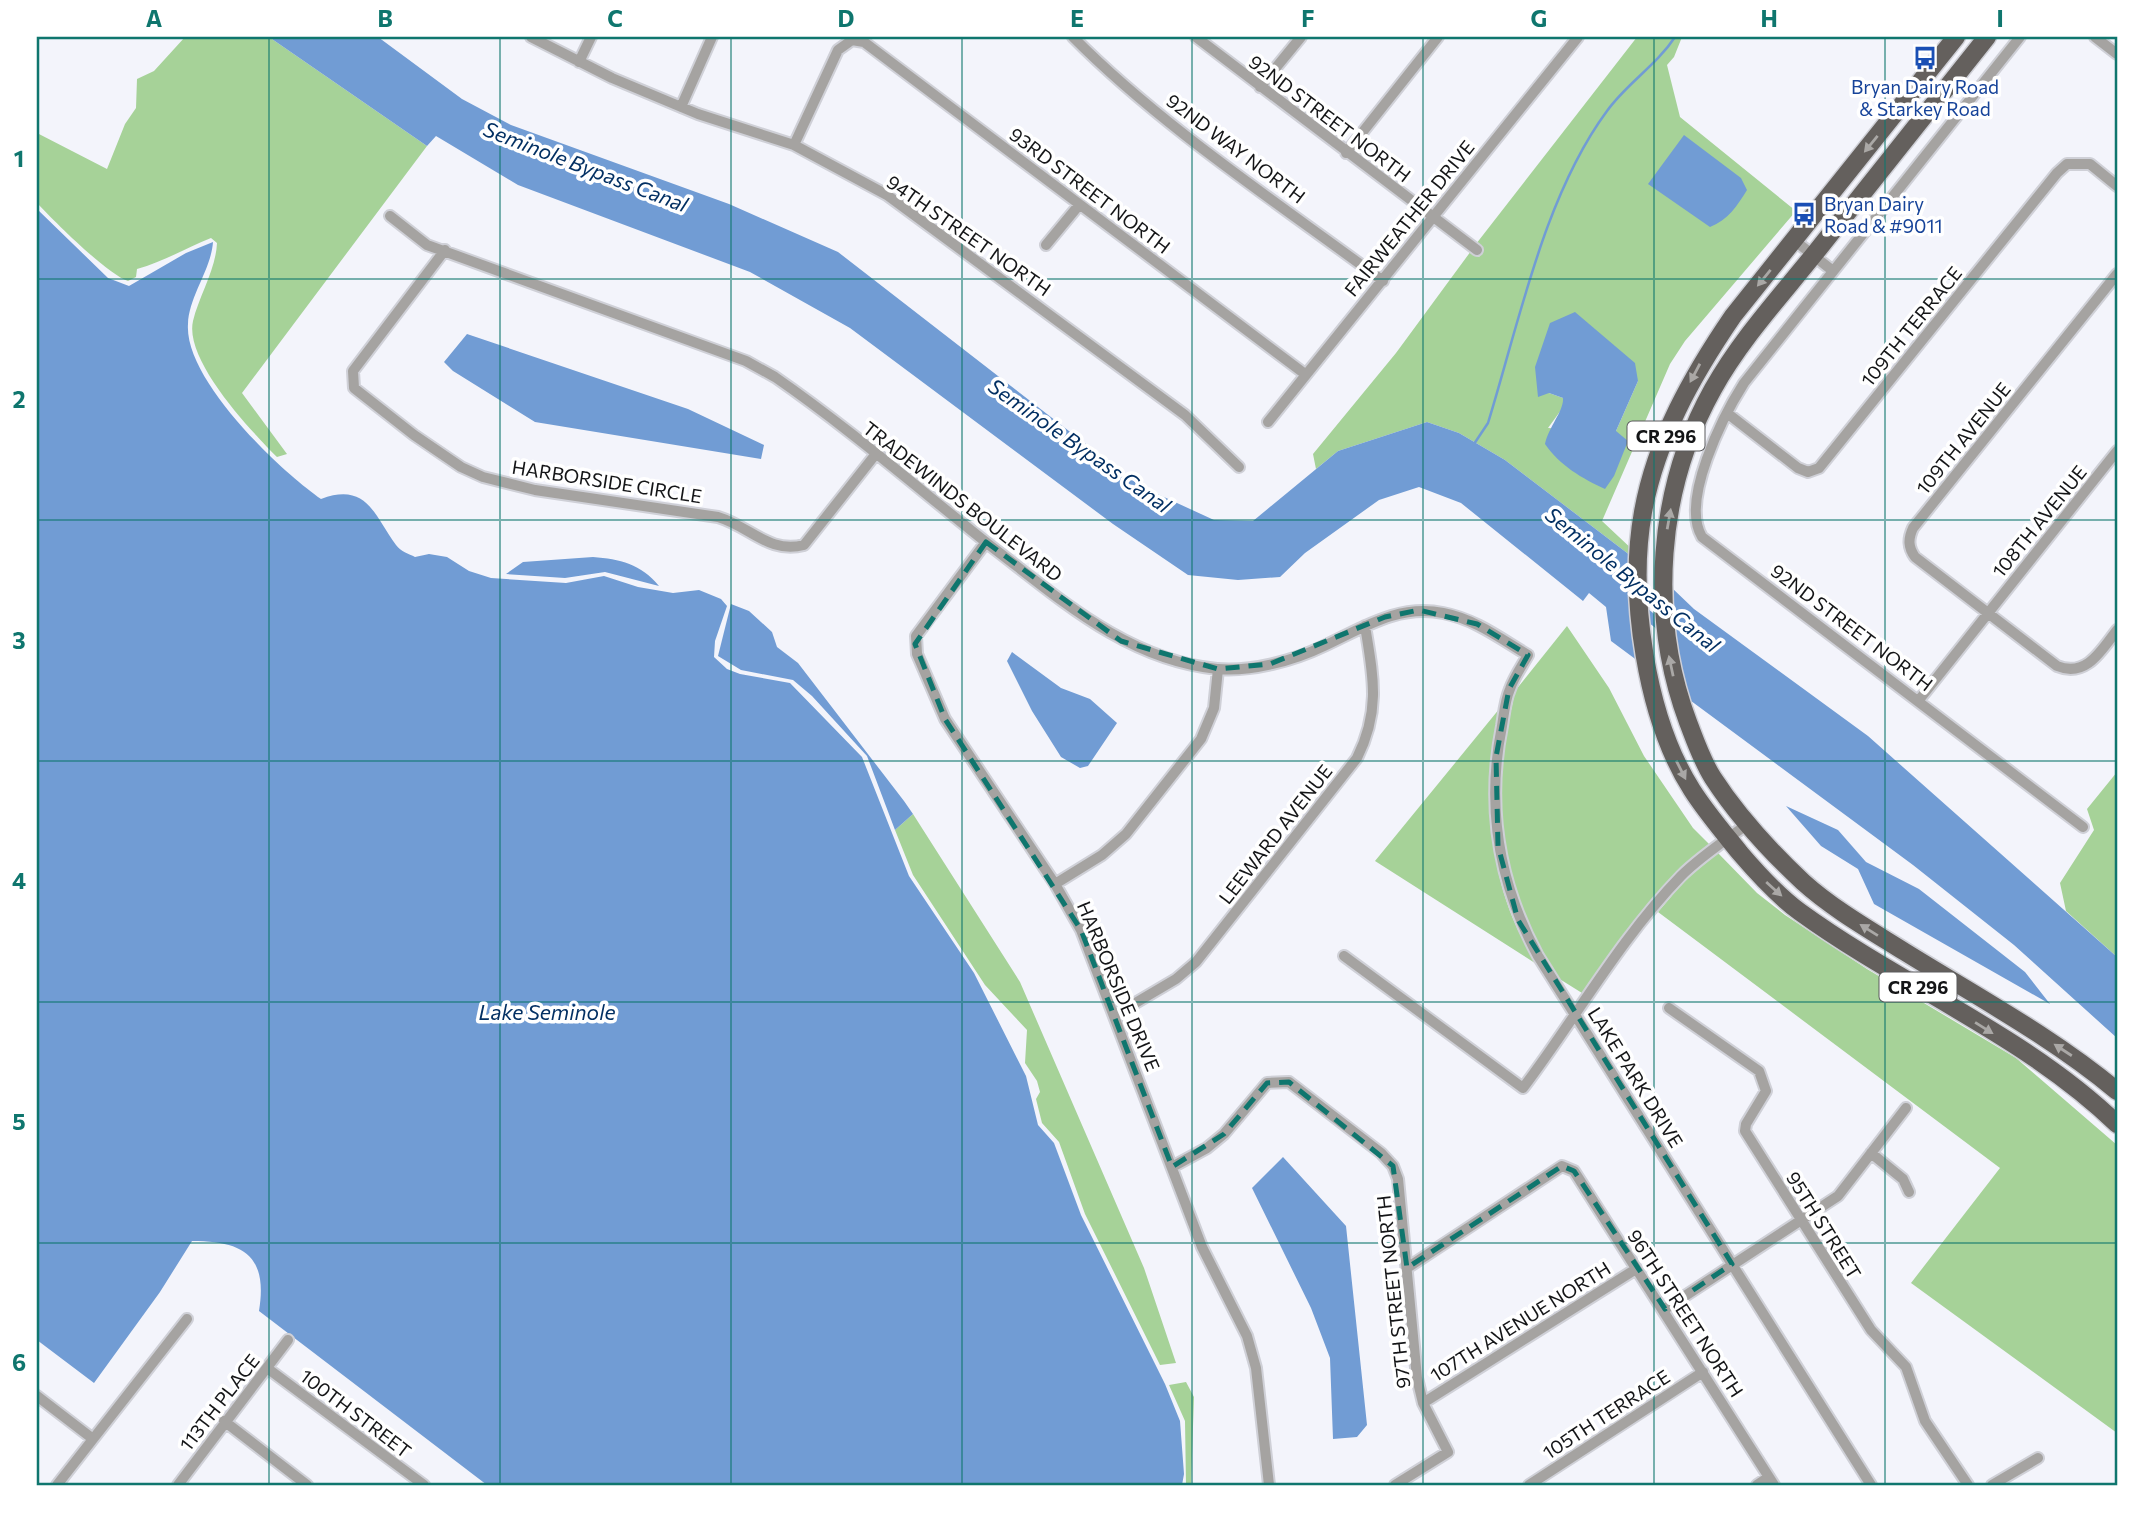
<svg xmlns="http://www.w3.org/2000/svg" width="2154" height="1522" font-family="Commissioner,sans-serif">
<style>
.green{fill:#a6d298;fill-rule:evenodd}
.water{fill:#719cd4}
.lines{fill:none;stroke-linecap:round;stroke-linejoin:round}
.stream{stroke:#719cd4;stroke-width:2.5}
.canal{stroke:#719cd4;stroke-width:10}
.street-casing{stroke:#cfd0d7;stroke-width:14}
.primary-casing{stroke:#cfd0d7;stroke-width:21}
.street{stroke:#a5a3a1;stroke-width:10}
.primary{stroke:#64605d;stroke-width:18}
.oneway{fill:#aaa8a6}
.marked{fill:none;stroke:#0f766e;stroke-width:5;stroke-dasharray:14 9;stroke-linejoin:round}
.grid{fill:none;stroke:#0f766e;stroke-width:2;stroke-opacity:0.55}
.labels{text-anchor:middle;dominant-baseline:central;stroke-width:7;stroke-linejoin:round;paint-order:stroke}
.shield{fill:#fff;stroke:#5a5b5d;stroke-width:2}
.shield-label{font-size:18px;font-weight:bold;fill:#141517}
.transit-label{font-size:19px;fill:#164399;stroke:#fff}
.street-label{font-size:19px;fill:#141517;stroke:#fff}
.water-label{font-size:21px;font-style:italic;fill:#033063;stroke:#fff}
.neatline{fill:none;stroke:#0f766e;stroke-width:2.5}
.grid-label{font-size:23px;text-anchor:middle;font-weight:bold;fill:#0f766e}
</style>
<rect width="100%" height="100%" fill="#f3f4fb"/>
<path class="green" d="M185,37H269L427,146L242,393L287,454L277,457C251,431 184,360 193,321C199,296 216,269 217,243L211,238C188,247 163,262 137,269L136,277L128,281C107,274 55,222 37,203V133L107,169L125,124L136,108L137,79L154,71Z
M1637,37H1682L1674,57L1667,65L1680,117L1796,211L1685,341L1670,364L1602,521L1635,552V559L1505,460L1459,433L1427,422L1338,451L1316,469L1313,454L1396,353L1471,251L1479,257L1484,250L1476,244ZM1638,381L1616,431L1548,428L1564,406L1563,398L1549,393Z
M1567,626L1609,688L1644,756L1693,828L1710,845L1655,898L1582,993L1558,978L1523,919L1504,846L1500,800L1501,759L1515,691Z
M1500,708C1483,795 1486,888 1538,965L1375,861Z
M2117,772V957L2066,911L2060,883L2094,830L2087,809Z
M913,814L1020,982L1144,1268L1176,1363L1160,1365L1085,1214L1059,1142L1042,1123L1036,1099L1040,1092L1037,1081L1025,1063L1027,1030L985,985L913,875L895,830Z
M1718,853L1757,893L1785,915L1867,969L2016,1058L2117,1145V1433L1911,1283L2000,1168L1658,912L1686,879Z
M1186,1382L1194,1397L1191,1485H1186L1185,1421L1169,1385Z"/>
<path class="water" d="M269,37H378L462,99L511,125L729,204L838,252L1140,486L1214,520L1253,521L1338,451L1427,422L1459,433L1505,460L1635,559L1642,664L1611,641L1606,607L1589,593L1583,601L1461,503L1419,487L1379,500L1305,553L1280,577L1238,580L1188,575L1113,524L850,328L750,272L518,185L436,136L427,146Z
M1684,135L1741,178L1747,190C1737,206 1728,220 1710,227L1648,184Z
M37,209L108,278L129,286L186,253L213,242C211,270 189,296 188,324C184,379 279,470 321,499C367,482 374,515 396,545C400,551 409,554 415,557L429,554L447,557L469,571L491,578L566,583L604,576L638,587L673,593L699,590L721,599L727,606L715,641L714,657L727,669L740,674L790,683L862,757L909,876L974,973L1026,1076L1038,1125L1054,1143L1081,1215L1165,1384L1180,1421L1184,1474L1182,1485H487L259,1311C268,1256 244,1241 192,1241L160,1292L94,1383L37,1340Z
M1575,312L1635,363L1638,381L1616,431L1628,441L1614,476L1605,489C1583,479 1559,465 1545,444C1549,426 1564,411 1563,398L1549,393L1538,397L1535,367L1550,323Z
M467,334L688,409L764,445L761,459L535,422L453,371L444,362Z
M593,557C620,559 641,564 659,586L605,572L565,578L506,574L523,562Z
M1672,588L1694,609L1868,736L2117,957V1038L2014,945L1913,865L1683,695L1669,619Z
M731,604L749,611L772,632L777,647L798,663L904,801L913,814L895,830L867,756L812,696L793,680L741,670L718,656Z
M1012,652L1061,688L1090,699L1117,723L1088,766L1080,768L1061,757L1032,711L1007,661Z
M1786,806L1838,830L1866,862L1919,889L2025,972L2050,1004L1874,904L1858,869L1821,846Z
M1283,1157L1346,1226L1367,1425L1357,1437L1333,1439L1330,1358L1311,1308L1252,1188Z"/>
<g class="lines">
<path class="stream" d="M1474,444L1488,423C1519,323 1544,196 1607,111C1627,83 1656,66 1675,37"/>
<path class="canal" d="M1640,609L1666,630"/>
<g class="street-casing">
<path id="street" d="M531,37L612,78L698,114L794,145L887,195L1185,415L1239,467
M1073,37C1162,127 1281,205 1383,281
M1196,37L1477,250
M2020,37L1744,383C1723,416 1680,501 1702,537L2083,827
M2095,37L2117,54
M579,62L591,37
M1260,87L1301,37
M681,107L712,37
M794,145L838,50L852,40L864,42L1305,374
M1346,153L1438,37
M390,216L427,245L746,361L775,377C850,429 920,490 992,547C1060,599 1127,660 1217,669C1251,672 1293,661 1324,646C1363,628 1398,604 1443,613C1475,619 1501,639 1528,655C1522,666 1514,677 1510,689C1505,700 1504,714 1502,726C1486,806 1499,884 1538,956L1871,1485
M1794,240L1833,271
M1046,245L1079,205
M445,250L353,371L354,388L414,435L461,467L483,477L535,490L718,517C751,527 769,554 804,545L875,455
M2117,274L1913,528C1908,539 1908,547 1915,557L2057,666C2086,678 2101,651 2117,630
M1727,413L1798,468L1808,472L1819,468L2057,173L2067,164H2090L2117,186
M1268,422L1578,37
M986,542L916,636L917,654L945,719L1055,884L1081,930L1202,1247L1247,1336L1256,1368L1269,1485
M1919,700L2117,451
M1055,884L1102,855L1126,834L1201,739L1214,708L1218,669
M1344,956L1523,1088C1576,1018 1619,940 1681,876C1701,856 1726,840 1749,823
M1669,1008L1759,1071L1766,1091L1746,1124L1745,1131L1871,1330L1906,1367L1925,1421L1968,1485
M1115,1015L1176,979L1196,962L1357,758C1381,710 1373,675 1365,626
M1871,1153L1903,1179L1909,1192
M1172,1167L1207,1148L1224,1134L1267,1083L1289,1082L1381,1153L1393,1166L1398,1179L1417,1378L1423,1403L1448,1452L1395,1485
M1407,1268L1562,1166L1574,1171L1774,1485
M1665,1309L1838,1196L1906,1108
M267,1368L424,1485
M37,1396L93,1439
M1423,1403L1636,1269
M224,1421L307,1485
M57,1485L187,1319
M178,1485L288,1340
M1529,1485L1703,1372
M1757,1485L1769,1477
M1992,1485L2038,1458"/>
</g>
<g class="primary-casing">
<path id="primary" d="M1956,37L1733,316C1692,376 1656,440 1643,512C1628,595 1646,718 1692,790C1706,812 1724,833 1740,853C1758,874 1778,896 1800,912C1902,986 2026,1036 2117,1124
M1987,37C1930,109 1873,180 1816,252C1780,297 1741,339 1713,389C1657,489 1648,615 1688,722C1695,740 1702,761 1713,778C1737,815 1771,852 1803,882C1833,909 1870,930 1905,952C1976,996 2052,1037 2117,1091"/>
</g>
<use href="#street" class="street"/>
<use href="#primary" class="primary"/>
</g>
<defs><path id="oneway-solid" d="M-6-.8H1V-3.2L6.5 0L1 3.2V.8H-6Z" transform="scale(1.75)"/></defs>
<g class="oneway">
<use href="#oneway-solid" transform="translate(1871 144) rotate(129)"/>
<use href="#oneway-solid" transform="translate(1764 278) rotate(129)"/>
<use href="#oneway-solid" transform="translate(1695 373) rotate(118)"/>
<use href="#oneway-solid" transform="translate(1669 519) rotate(-80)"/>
<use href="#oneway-solid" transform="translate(1671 666) rotate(-102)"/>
<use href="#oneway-solid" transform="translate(1681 770) rotate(63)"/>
<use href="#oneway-solid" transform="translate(1774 889) rotate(42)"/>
<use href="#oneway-solid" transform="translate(1869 930) rotate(-148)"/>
<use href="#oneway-solid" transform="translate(1984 1028) rotate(32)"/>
<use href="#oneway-solid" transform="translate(2063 1050) rotate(-147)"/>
</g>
<path class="marked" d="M986,542L1121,641L1218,669L1270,664L1385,617L1419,610L1477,624L1528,655L1509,689L1496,757L1498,846L1518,920L1732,1264L1665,1309L1574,1171L1562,1166L1407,1268L1393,1166L1289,1082L1267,1083L1224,1134L1172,1167L1081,930L945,719L915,644Z"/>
<path class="grid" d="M269,37V1485M500,37V1485M731,37V1485M962,37V1485M1192,37V1485M1423,37V1485M1654,37V1485M1885,37V1485M37,279H2117M37,520H2117M37,761H2117M37,1002H2117M37,1243H2117"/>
<defs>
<g id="bus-bare" transform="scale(1.89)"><path d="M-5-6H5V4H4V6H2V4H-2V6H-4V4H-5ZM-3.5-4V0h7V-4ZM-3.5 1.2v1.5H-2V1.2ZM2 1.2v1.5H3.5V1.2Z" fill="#1a4fb4" stroke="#fff" stroke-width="2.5" paint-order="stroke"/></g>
</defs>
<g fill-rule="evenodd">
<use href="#bus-bare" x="1925" y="58"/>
<use href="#bus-bare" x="1804" y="214"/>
</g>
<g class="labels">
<g class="shield">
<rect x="1627.5" y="421.5" width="77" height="29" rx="5"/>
<rect x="1879.5" y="972.5" width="77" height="29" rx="5"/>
</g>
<g class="shield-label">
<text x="1666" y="436">CR 296</text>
<text x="1918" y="987">CR 296</text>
</g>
<g class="transit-label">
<text x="1925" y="86">Bryan Dairy Road<tspan x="1925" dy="22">&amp; Starkey Road</tspan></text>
<text x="1824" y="203" text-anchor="start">Bryan Dairy<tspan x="1824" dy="22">Road &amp; #9011</tspan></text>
</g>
<g class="street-label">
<text transform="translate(1330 118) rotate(37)">92ND STREET NORTH</text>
<text transform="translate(1236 148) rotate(37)">92ND WAY NORTH</text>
<text transform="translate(1090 190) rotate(37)">93RD STREET NORTH</text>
<text transform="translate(1409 218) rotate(-51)">FAIRWEATHER DRIVE</text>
<text transform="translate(969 235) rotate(35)">94TH STREET NORTH</text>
<text transform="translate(1911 326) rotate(-51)">109TH TERRACE</text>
<text transform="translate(1963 438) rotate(-51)">109TH AVENUE</text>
<text transform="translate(607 481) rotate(9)">HARBORSIDE CIRCLE</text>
<text transform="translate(963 501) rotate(38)">TRADEWINDS BOULEVARD</text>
<text transform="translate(2039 521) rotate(-51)">108TH AVENUE</text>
<text transform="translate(1852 627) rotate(37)">92ND STREET NORTH</text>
<text transform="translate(1275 834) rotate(-52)">LEEWARD AVENUE</text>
<text transform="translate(1119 986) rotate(67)">HARBORSIDE DRIVE</text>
<text transform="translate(1636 1077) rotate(58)">LAKE PARK DRIVE</text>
<text transform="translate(1824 1225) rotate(58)">95TH STREET</text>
<text transform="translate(1393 1292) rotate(-96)">97TH STREET NORTH</text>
<text transform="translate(1686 1313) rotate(57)">96TH STREET NORTH</text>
<text transform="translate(1520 1321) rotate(-32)">107TH AVENUE NORTH</text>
<text transform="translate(219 1402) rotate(-52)">113TH PLACE</text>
<text transform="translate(356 1413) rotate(37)">100TH STREET</text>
<text transform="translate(1606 1414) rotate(-33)">105TH TERRACE</text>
</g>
<g class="water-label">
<text transform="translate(586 166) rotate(21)">Seminole Bypass Canal</text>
<text transform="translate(1080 445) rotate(35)">Seminole Bypass Canal</text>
<text transform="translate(1633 579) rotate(39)">Seminole Bypass Canal</text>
<text x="547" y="1011">Lake Seminole</text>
</g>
</g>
<rect width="2154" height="1522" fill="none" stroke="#ffffff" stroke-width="77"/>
<rect x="38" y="38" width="2078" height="1446" class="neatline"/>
<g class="grid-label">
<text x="154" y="27">A</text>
<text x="385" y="27">B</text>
<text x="615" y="27">C</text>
<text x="846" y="27">D</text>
<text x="1077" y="27">E</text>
<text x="1308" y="27">F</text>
<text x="1539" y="27">G</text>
<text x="1769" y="27">H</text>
<text x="2000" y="27">I</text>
<text x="19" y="167">1</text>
<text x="19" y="408">2</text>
<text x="19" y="649">3</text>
<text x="19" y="889">4</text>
<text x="19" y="1130">5</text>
<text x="19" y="1371">6</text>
</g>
</svg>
